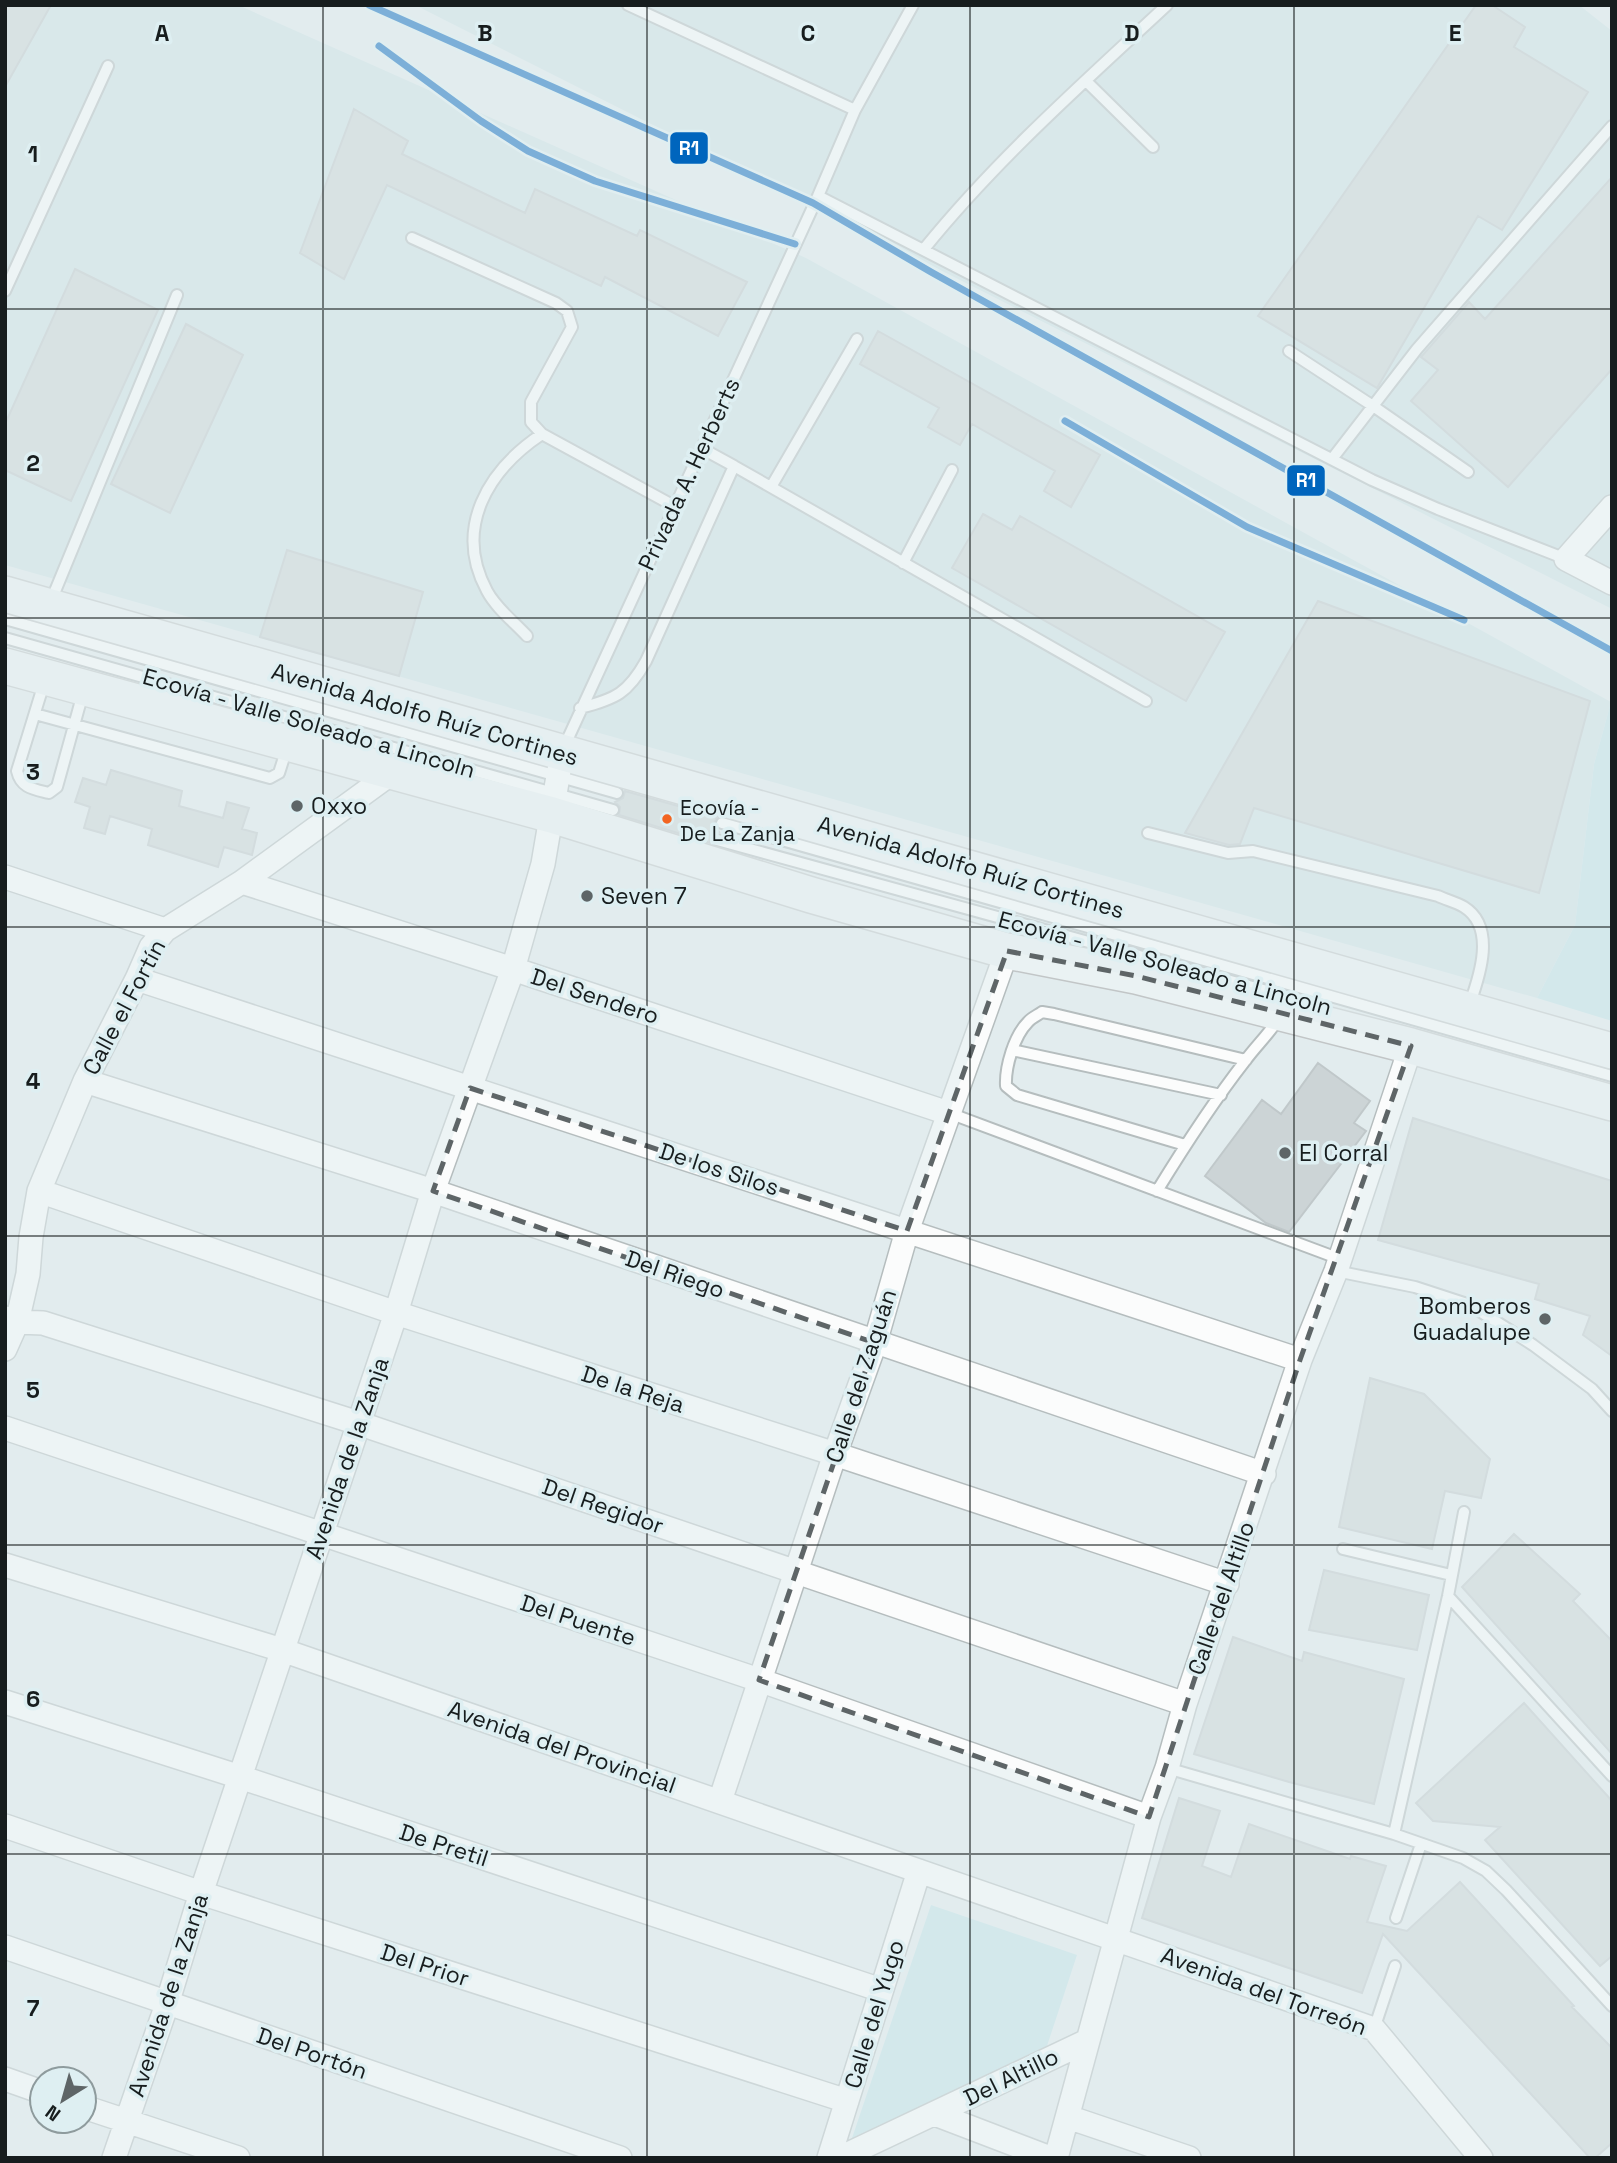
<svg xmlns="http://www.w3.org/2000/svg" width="1617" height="2163" font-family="'Space Grotesk',sans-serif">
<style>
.built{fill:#cfe2e5}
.green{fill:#c2e2e7}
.building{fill:#ccd4d6;stroke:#c0c8ca;stroke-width:2}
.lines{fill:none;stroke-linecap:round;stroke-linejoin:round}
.service-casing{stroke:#b5bdbe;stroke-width:14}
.minor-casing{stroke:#b5bdbe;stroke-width:26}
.primary-casing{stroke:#c2c6c7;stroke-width:38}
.service{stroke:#fbfcfc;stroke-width:10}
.minor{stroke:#fbfcfc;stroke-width:23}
.primary{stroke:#eaf2f3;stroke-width:35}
.rail-1-casing{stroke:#deeff2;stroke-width:12}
.rail-1{stroke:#0065bd;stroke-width:7}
.marked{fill:none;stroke:#5e6567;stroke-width:5;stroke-dasharray:14 9;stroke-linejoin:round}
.grid{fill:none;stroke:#171d1e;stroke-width:2;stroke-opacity:0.55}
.poi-dot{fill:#5e6567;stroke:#deeff2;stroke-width:2.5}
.bus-dot{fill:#f26522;stroke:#deeff2;stroke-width:2.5}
.labels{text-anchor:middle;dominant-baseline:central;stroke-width:7;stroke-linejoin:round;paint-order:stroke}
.bus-label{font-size:21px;fill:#171d1e;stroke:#deeff2;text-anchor:start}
.street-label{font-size:23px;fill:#171d1e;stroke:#deeff2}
.poi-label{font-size:23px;fill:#171d1e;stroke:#deeff2;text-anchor:start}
.grid-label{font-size:23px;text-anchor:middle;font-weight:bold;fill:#171d1e;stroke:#deeff2;stroke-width:7;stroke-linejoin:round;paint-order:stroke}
.line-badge{stroke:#deeff2;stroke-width:2.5}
.badge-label{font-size:19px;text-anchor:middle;font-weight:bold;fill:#fff}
</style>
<rect width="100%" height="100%" fill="#e2ecee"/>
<path class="built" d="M5,5H238L806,258L1611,702L1594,764L1575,925L1537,998L5,565Z
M415,5H1579L1612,31V609Z"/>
<path class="green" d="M1611,702H1612V1021L1537,998L1575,925L1594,764Z
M931,1905L1077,1955L1045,2052L851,2141Z"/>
<path class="building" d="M5,5H51L5,87Z
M1476,5H1492L1525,27L1514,47L1588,92L1502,230L1478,216L1377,388L1258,316Z
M354,109L408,141L402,154L525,213L535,189L637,236L640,230L747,282L718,336L605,277L601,286L387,185L344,279L300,253Z
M1612,177V369L1508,487L1411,401L1438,370L1421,357L1469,302L1485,319Z
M75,269L158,310L71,501L5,470V424Z
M186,324L243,355L170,513L111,484Z
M878,331L1100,455L1071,507L1044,491L1055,471L972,424L960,445L928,427L939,408L860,364Z
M983,514L1012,530L1020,516L1225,632L1186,701L952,568Z
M287,550L423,592L399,676L260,637Z
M1318,601L1590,701L1539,893L1254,808L1240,844L1229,845L1185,833Z
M111,770L182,791L179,806L223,818L227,802L249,808L242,829L257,833L252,855L224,847L218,867L148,845L152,829L110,816L105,834L84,828L90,807L75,802L83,778L106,785Z
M625,791L717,817L714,824L719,832L711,835L710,843L619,815L620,807L615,802L623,798Z
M1318,1063L1370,1101L1354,1123L1366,1131L1289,1232L1266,1223L1205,1176L1262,1100L1281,1114Z
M1413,1118L1612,1181V1356L1583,1335L1590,1316L1535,1299L1539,1284L1378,1240Z
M1370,1378L1424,1394L1490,1459L1481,1498L1445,1491L1432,1549L1339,1527Z
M1514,1534L1580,1594L1573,1601L1612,1641V1754L1462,1587Z
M1324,1570L1429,1595L1417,1650L1309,1630Z
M1233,1637L1302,1661L1304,1652L1404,1679L1374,1804L1289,1782L1194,1754Z
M1524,1703L1612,1801V1956L1600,1966L1485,1840L1500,1827L1433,1821L1416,1803Z
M1179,1798L1220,1811L1202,1866L1231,1877L1249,1824L1350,1859L1351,1856L1386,1866L1367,1922L1407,1931L1460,1882L1574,2006L1572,2007L1612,2048V2143L1595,2158H1590L1383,1934L1362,1993L1142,1918Z"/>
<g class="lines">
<g class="service-casing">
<path id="service" d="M628,5L855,110
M1086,81L1153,147
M818,196L1372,480L1438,509L1566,559
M412,238L556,303L567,311L572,327L531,402V422L542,434L674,506
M924,249C996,160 1082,84 1167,5
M5,291L108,66
M1289,351L1373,406L1468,472
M701,448L734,466
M1332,459L1417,349L1612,126
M771,487L857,339
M903,563L952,470
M51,601L177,295
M5,619L617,793
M527,636C514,622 496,608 487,591C453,528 488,470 542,434
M5,638L613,810
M45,680L17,771C21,788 33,789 49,793L57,787L83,693
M580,708C616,699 628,693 646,661L734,466L1146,701
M35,714L270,778L279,773L287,748
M564,747L818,196L855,110L913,5
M722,823L1612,1076
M1148,833L1228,853L1253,851L1438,896C1446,900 1456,902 1464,907C1496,927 1480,975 1470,1003
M717,840L1285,996
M1012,1050L1221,1095
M949,1113L1340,1259
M1185,1145L1017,1095L1006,1086C1005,1067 1014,1036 1028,1022C1031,1018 1038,1015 1042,1012L1054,1014L1246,1060
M1157,1191C1184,1147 1213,1102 1245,1061C1256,1046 1269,1034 1279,1018
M1336,1271L1415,1287L1470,1305L1533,1345L1592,1389L1612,1411
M1343,1549L1451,1575
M1448,1596L1612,1776
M1167,1768L1394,1834L1463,1858L1486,1871L1506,1890L1612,2006
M1394,1834L1448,1596L1464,1512
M1396,1918L1421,1844
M1374,2029L1395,1966"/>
</g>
<g class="minor-casing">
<path id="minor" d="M1612,507L1566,559L1612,583
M5,877L165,930
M242,882L513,969L948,1113
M137,979L1300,1360
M85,1081L433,1191L1264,1474
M39,1191L396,1313L835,1454L1227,1584
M5,1318L17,1322L43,1323L358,1423L1185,1704
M5,1349L17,1322L28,1274L31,1237L39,1191L85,1081L137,979L151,947L165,930L242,882L393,772
M5,1428L759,1680L1149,1817
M5,1565L282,1650L1374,2029L1481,2158
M5,1702L240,1777L881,1990
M720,1801L835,1454L875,1343L907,1231L1007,951
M5,1826L201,1893L847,2101
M5,1947L620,2158
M5,2079L42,2092
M84,2107L238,2158
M935,2114L1050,2158
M1068,2117L1189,2158
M114,2158L167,2004L201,1893L396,1313L433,1191L513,969L543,864L562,753
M829,2158L919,1871
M840,2158L1087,2041
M1056,2158L1149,1817L1167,1768L1185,1704L1300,1360L1336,1271L1411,1046"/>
</g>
<g class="primary-casing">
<path id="primary" d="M5,594C541,747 1078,894 1612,1051
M5,666L552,815L811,895L1007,951L1136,976L1411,1046L1612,1103"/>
</g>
<use href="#service" class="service"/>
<use href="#minor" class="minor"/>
<use href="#primary" class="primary"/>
<g class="rail-1-casing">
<path id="rail-1" d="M369,5L813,203L931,272L1612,651
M379,46L481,121L528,151L595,181L795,244
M1065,421L1247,527L1464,620"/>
</g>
<use href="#rail-1" class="rail-1"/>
</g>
<path d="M0 0H1617V2163H0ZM1007,951L1136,976L1411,1046L1300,1360L1149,1817L759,1680L875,1343L433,1191L470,1088L907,1231Z" fill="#e2ecee" fill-opacity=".55" fill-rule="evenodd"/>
<path class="marked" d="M1007,951L1136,976L1411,1046L1300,1360L1149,1817L759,1680L875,1343L433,1191L470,1088L907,1231Z"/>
<path class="grid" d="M323,5V2158M647,5V2158M970,5V2158M1294,5V2158M5,309H1612M5,618H1612M5,927H1612M5,1236H1612M5,1545H1612M5,1854H1612"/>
<g class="poi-dot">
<circle cx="297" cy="806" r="7"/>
<circle cx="587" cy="896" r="7"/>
<circle cx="1285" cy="1153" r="7"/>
<circle cx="1545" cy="1319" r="7"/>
</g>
<circle class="bus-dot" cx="667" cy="819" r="6"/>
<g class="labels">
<g class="bus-label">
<text x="680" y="807">Ecovía -<tspan x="680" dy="26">De La Zanja</tspan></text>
</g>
<g class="street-label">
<text transform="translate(689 474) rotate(-65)">Privada A. Herberts</text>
<text transform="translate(425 714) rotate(16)">Avenida Adolfo Ruíz Cortines</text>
<text transform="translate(309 723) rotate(16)">Ecovía - Valle Soleado a Lincoln</text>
<text transform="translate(971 867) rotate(16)">Avenida Adolfo Ruíz Cortines</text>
<text transform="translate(1165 963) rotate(15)">Ecovía - Valle Soleado a Lincoln</text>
<text transform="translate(595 996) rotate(18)">Del Sendero</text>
<text transform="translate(124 1007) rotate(-62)">Calle el Fortín</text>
<text transform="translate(719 1169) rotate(18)">De los Silos</text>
<text transform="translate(675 1274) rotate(19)">Del Riego</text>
<text transform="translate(861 1376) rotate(-72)">Calle del Zaguán</text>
<text transform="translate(633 1389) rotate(18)">De la Reja</text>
<text transform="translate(347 1458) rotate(-71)">Avenida de la Zanja</text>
<text transform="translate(603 1506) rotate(19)">Del Regidor</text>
<text transform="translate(1221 1598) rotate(-71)">Calle del Altillo</text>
<text transform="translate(578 1620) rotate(18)">Del Puente</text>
<text transform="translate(562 1747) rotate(19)">Avenida del Provincial</text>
<text transform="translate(444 1845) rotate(18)">De Pretil</text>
<text transform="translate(425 1965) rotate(18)">Del Prior</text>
<text transform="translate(1264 1991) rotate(20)">Avenida del Torreón</text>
<text transform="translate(168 1995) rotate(-72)">Avenida de la Zanja</text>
<text transform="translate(874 2014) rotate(-73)">Calle del Yugo</text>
<text transform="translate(312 2053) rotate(19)">Del Portón</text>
<text transform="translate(1011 2077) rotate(-26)">Del Altillo</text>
</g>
<g class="poi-label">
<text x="311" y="806">Oxxo</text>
<text x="601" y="896">Seven 7</text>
<text x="1299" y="1153">El Corral</text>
<text x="1531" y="1306" text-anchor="end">Bomberos<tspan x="1531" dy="26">Guadalupe</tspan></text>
</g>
</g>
<g class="grid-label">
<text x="162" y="41">A</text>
<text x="485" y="41">B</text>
<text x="808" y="41">C</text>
<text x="1132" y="41">D</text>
<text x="1455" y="41">E</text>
<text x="33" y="162">1</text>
<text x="33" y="471">2</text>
<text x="33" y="780">3</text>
<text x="33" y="1089">4</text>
<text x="33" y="1398">5</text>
<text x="33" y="1707">6</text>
<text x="33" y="2016">7</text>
</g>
<g class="line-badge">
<rect x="669" y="131" width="40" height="34" rx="7" fill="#0065bd"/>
<rect x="1286" y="464" width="40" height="33" rx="7" fill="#0065bd"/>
</g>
<g class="badge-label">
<text x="689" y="155">R1</text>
<text x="1306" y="487">R1</text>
</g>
<rect width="1617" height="2163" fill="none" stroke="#171d1e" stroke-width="14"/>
<g transform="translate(63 2100) rotate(217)"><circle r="33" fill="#deeff2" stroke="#8e9b9d" stroke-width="2"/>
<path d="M0-5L12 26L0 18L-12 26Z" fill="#5e6567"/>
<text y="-10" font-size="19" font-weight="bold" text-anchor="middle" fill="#171d1e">N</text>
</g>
</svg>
